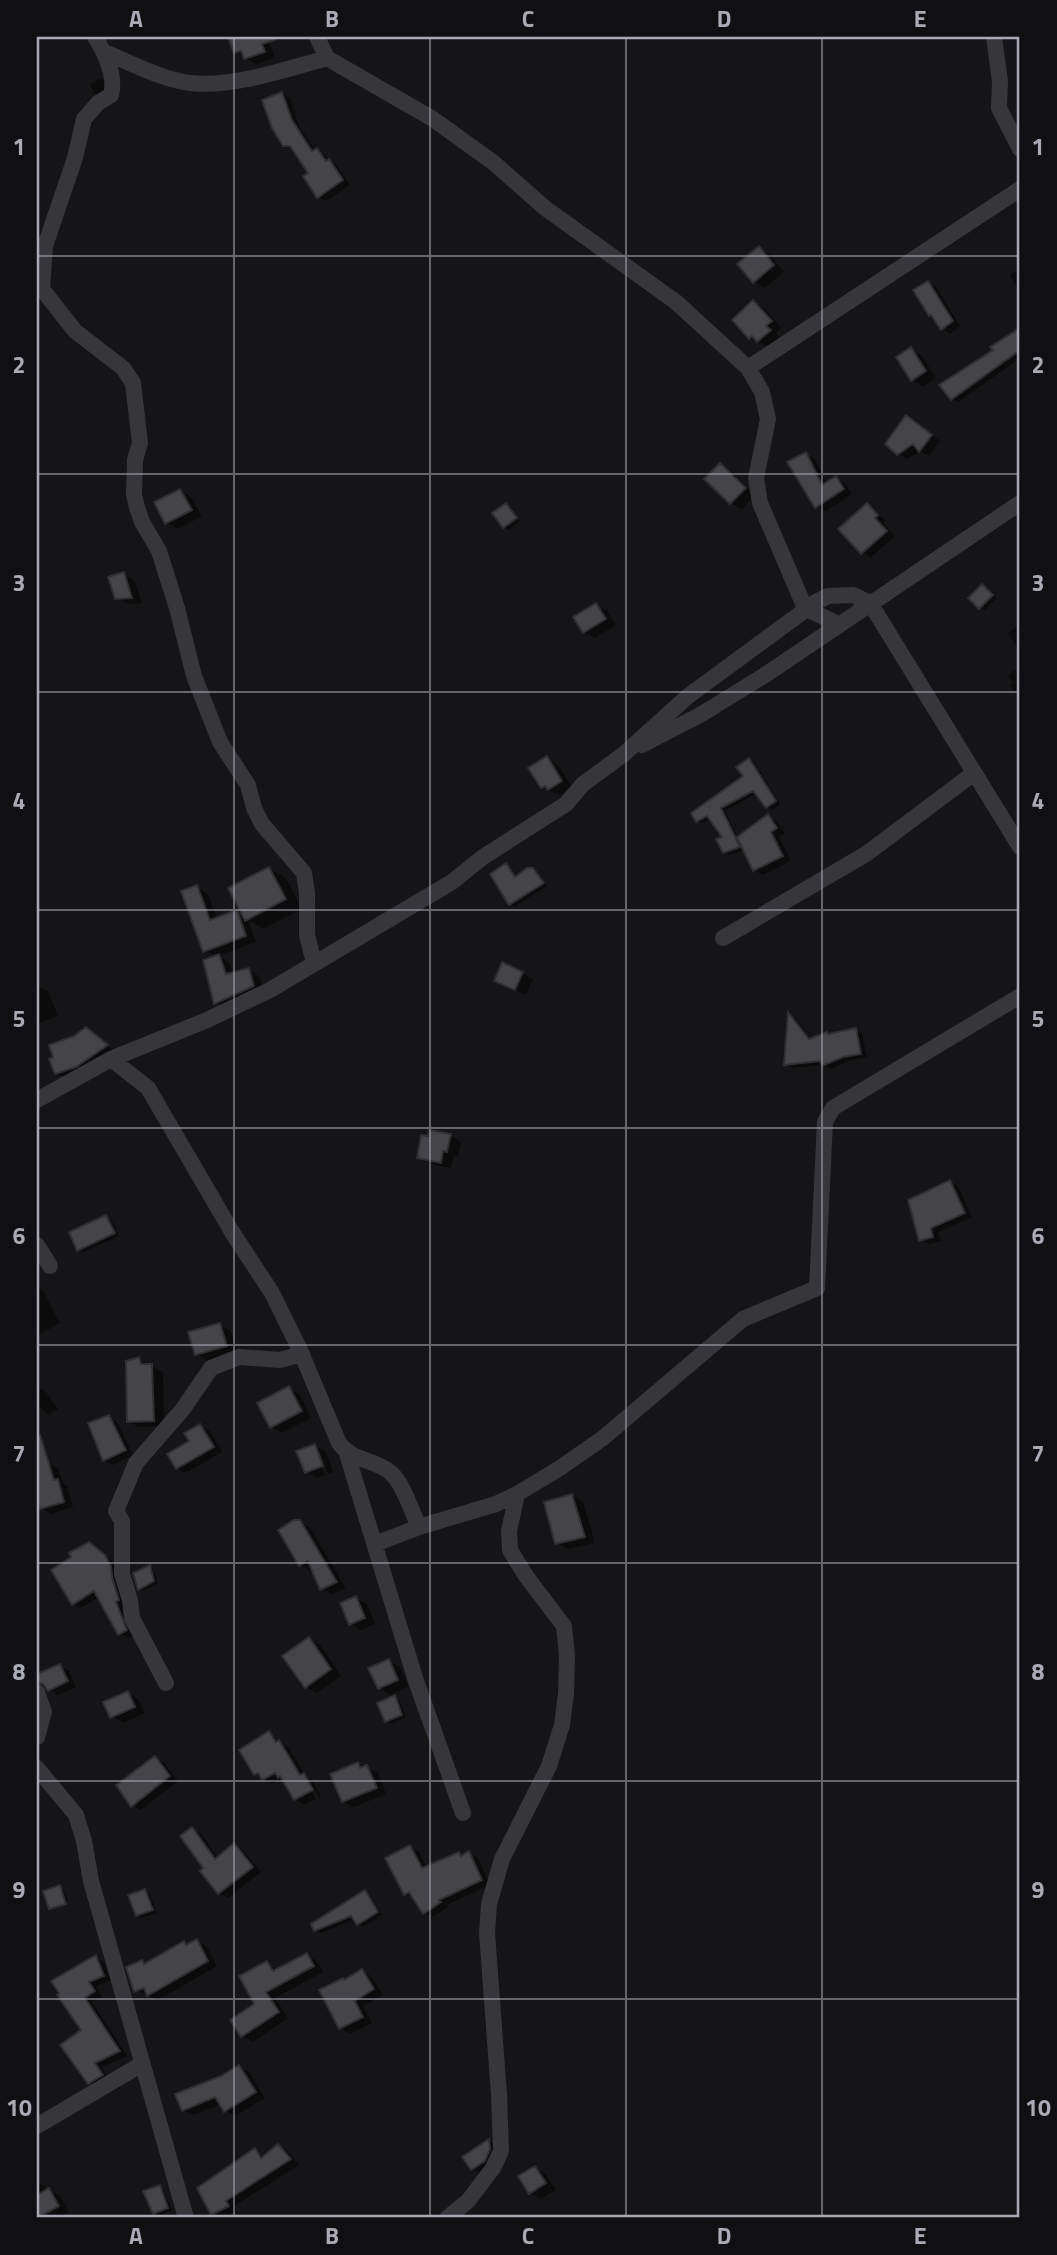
<svg xmlns="http://www.w3.org/2000/svg" width="1057" height="2255" font-family="'Titillium Web',sans-serif">
<style>
.shadow{fill:#0007;fill-rule:evenodd}
.building{fill:#454549;stroke:#302f32;stroke-width:2}
.lines{fill:none;stroke-linecap:round;stroke-linejoin:round}
.minor{stroke:#37373b;stroke-width:16}
.grid{fill:none;stroke:#a9aab5;stroke-width:2;stroke-opacity:0.55}
.neatline{fill:none;stroke:#a9aab5;stroke-width:2.5}
.grid-label{font-size:23px;text-anchor:middle;font-weight:bold;fill:#a9aab5}
</style>
<rect width="100%" height="100%" fill="#151517"/>
<path class="shadow" d="M230,37H260L270,45L275,58L256,64L235,52Z
M101,78L105,81L106,91L99,95L94,93L90,84Z
M282,94L290,98L299,126L316,151L325,155L329,161L337,165L350,185L326,201L318,197L310,174L293,149L284,144Z
M759,248L770,255L784,272L765,288L754,282Z
M1020,269V293L1010,275Z
M928,283L936,287L960,326L950,334L942,329L930,315Z
M754,303L765,309L781,328L776,333L780,337L769,347L750,338Z
M1020,331V358L958,402L952,399L995,350L993,347Z
M911,349L922,356L936,378L923,386L912,380Z
M916,423L940,441L929,456L920,451L907,459L898,453Z
M806,454L815,459L827,484L836,478L844,483L852,494L826,511L817,506Z
M720,465L731,471L755,495L742,509L731,503Z
M180,491L191,497L202,516L178,529L167,523Z
M506,505L520,521L509,530L504,527Z
M867,505L886,521L883,523L895,536L871,557L862,552Z
M123,574L134,580L142,603L128,604L117,597Z
M982,586L997,598L985,610L980,607Z
M596,605L607,611L616,625L595,638L584,632Z
M1020,624V652L1008,633Z
M1015,670L1020,673V697L1010,686L1013,683L1008,676Z
M547,758L558,765L572,787L560,795L542,787Z
M749,760L754,762L780,804L772,810L767,807L757,793L725,811L738,838L768,817L777,822L785,833L779,837L791,861L763,875L754,870L745,850L729,855L724,852V838L711,819L702,823L697,821L745,777Z
M506,865L517,877L533,870L538,873L547,886L515,906L510,904Z
M269,869L286,878L302,909L263,929L248,920L256,942L218,956L229,962L233,974L249,970L260,977L264,992L226,1009L216,1002V957L205,950L197,887L208,894L217,920L236,912L246,918Z
M522,973L533,979L526,995L507,986Z
M37,986L48,991L58,1016L37,1024Z
M789,1014L795,1018L812,1040L855,1030L862,1034L867,1057L851,1060L831,1069L824,1065L793,1068L786,1064Z
M95,1035L115,1051L65,1078L56,1073L55,1058Z
M450,1136L461,1142L458,1157L454,1156L451,1168L430,1164L419,1157L429,1138Z
M950,1182L958,1186L972,1217L938,1232L941,1241L929,1244L920,1239Z
M106,1217L111,1219L119,1236L83,1252L79,1249Z
M37,1287L43,1291L60,1323L37,1336Z
M220,1325L231,1331L237,1352L207,1360L196,1354Z
M139,1359L163,1372L164,1426L139,1427L128,1421Z
M289,1388L300,1395L311,1418L282,1433L271,1427Z
M41,1389L46,1392L58,1409L48,1415L37,1404V1392Z
M109,1417L117,1422L133,1455L113,1465L104,1460Z
M200,1426L210,1431L222,1452L186,1473L177,1468Z
M315,1446L326,1452L333,1472L317,1478L306,1472ZM316,1452H320L328,1474L325,1475Z
M48,1463L58,1468L63,1484L67,1486L73,1507L51,1514L41,1508L37,1492V1487L39,1486L37,1466Z
M572,1495L583,1502L595,1543L568,1549L557,1543Z
M300,1522L310,1528L346,1588L332,1594L322,1588L313,1569L310,1571L300,1565Z
M97,1548L113,1562L119,1572L134,1635L128,1638L120,1633L99,1597L81,1608L73,1604Z
M150,1567L154,1570L158,1583L144,1591L139,1589Z
M356,1598L367,1604L375,1624L361,1630L350,1624Z
M309,1639L320,1645L341,1676L317,1693L306,1687Z
M389,1661L400,1667L408,1686L390,1695L379,1688Z
M60,1666L69,1671L76,1687L58,1695L47,1687L39,1689L37,1697V1676Z
M127,1693L138,1699L145,1713L123,1723L112,1716Z
M395,1697L399,1700L406,1717L391,1724L386,1721Z
M269,1733L289,1748L306,1777H304L316,1799L319,1797L308,1778L313,1781L321,1796L304,1805L295,1799L283,1778L273,1784L256,1774Z
M155,1758L164,1763L178,1781L141,1810L132,1805Z
M358,1764L378,1773L386,1794L354,1807L343,1801Z
M192,1829L201,1834L218,1858L234,1845L243,1850L261,1872L228,1898L219,1893L206,1868Z
M410,1847L419,1852L427,1868L459,1854L463,1856L469,1853L478,1858L490,1885L447,1905L448,1907L433,1917L424,1912L414,1898L406,1893Z
M59,1887L64,1890L68,1901L52,1907V1909L50,1908Z
M145,1891L150,1894L157,1913L142,1918L137,1915Z
M365,1893L370,1895L382,1915L363,1927L355,1919L321,1933L316,1930Z
M197,1941L207,1947L217,1966L158,2000L136,1990L142,1962L146,1964L184,1943L189,1945Z
M307,1955L317,1961L323,1972L275,1998L288,2018L253,2042L243,2036L233,2021L256,2005L267,1963L278,1971Z
M96,1957L104,1962L111,1980L96,1986L102,1996L92,2002L127,2056L101,2067L110,2080L97,2087L89,2082L83,2030L59,1995Z
M362,1971L372,1977L383,1995L363,2006L372,2023L350,2034L341,2028L346,1981Z
M239,2067L249,2072L265,2098L235,2116L225,2111L221,2104L193,2115L183,2110L222,2077Z
M489,2141L499,2147L483,2175L473,2169L465,2157Z
M279,2146L287,2151L299,2165L234,2206L236,2211L222,2218L213,2213L255,2151L265,2158Z
M535,2168L546,2174L556,2190L541,2199L530,2193Z
M37,2182L60,2196L69,2212L58,2218H37Z
M159,2187L164,2190L172,2210L159,2216L154,2213Z
M148,2214L154,2218H141Z"/>
<path class="building" d="M228,37H274L275,40L262,44L265,52L244,59L241,51L234,53Z
M282,92L292,120L312,151L317,148L326,161L329,159L343,180L317,198L303,176L308,173L290,146H283L272,128L262,100Z
M759,246L774,265L753,283L737,264Z
M928,281L953,321L941,330L931,315L929,316L913,290Z
M753,300L772,321L766,326L771,330L757,342L752,336L749,339L732,320Z
M1020,328V350L951,400L939,385L993,350L990,347Z
M911,347L926,371L911,381L896,357Z
M906,415L932,435L919,452L913,444L897,455L885,444Z
M806,452L822,485L836,476L844,489L815,508L787,462Z
M720,463L746,488L730,504L704,479Z
M180,489L192,510L165,524L154,502Z
M506,503L517,518L503,528L492,513Z
M867,503L878,515L875,518L887,531L861,554L838,529Z
M124,572L132,598L115,599L108,577Z
M982,584L993,595L979,609L968,598Z
M596,603L606,619L583,633L573,617Z
M547,756L562,781L548,790L545,786L541,788L528,768Z
M749,758L776,801L766,808L753,791L721,808L740,847L723,853L716,839L722,837L707,816L696,822L691,813L743,776L736,767Z
M768,814L777,828L771,832L783,856L753,871L737,837Z
M506,863L515,877L527,868H533L544,883L509,905L490,874Z
M269,867L286,899L245,921L228,888Z
M197,885L210,920L237,910L246,936L203,952L181,891Z
M219,954L226,974L249,968L254,986L214,1004L203,960Z
M502,962L523,972L515,990L494,981Z
M788,1012L809,1039L827,1032L828,1034L856,1028L861,1054L843,1057L822,1066L820,1061L784,1065Z
M86,1027L108,1045L76,1067L55,1074L49,1059L53,1057L49,1045L74,1036Z
M429,1130L451,1134L447,1152L443,1151L441,1163L417,1158L421,1135L428,1136Z
M950,1180L965,1213L931,1228L933,1237L919,1241L908,1200Z
M106,1215L115,1233L77,1251L69,1232Z
M220,1323L227,1346L195,1355L188,1332Z
M139,1357L141,1364H152L154,1421L127,1422L126,1361Z
M289,1386L302,1411L270,1428L257,1403Z
M109,1415L126,1450L103,1461L88,1423Z
M200,1424L214,1447L176,1469L167,1454L189,1441L184,1433Z
M40,1435L54,1480L58,1479L64,1502L40,1509L37,1498V1436Z
M315,1444L323,1466L305,1473L296,1451Z
M572,1494L585,1537L555,1544L544,1502Z
M294,1520H300L337,1582L320,1590L308,1561L299,1566L278,1530Z
M89,1542L105,1555L111,1566L112,1577L119,1600L116,1602L127,1630L118,1635L94,1591L72,1605L51,1570L71,1557L69,1553Z
M150,1565L154,1581L138,1590L133,1573Z
M356,1596L365,1618L349,1625L340,1603Z
M309,1637L331,1669L305,1688L282,1656Z
M389,1659L398,1680L378,1689L368,1668Z
M60,1664L68,1681L48,1691L43,1684L37,1682V1674Z
M128,1691L135,1707L110,1718L103,1702Z
M395,1695L402,1715L385,1722L377,1703Z
M269,1731L276,1742L279,1740L300,1775L304,1773L313,1790L294,1800L280,1776L278,1778L275,1773L262,1780L258,1773L254,1775L239,1750Z
M155,1756L170,1776L131,1807L116,1785Z
M358,1762L360,1768L367,1765L377,1788L342,1802L330,1774Z
M192,1827L215,1859L234,1843L253,1867L218,1894L200,1871L203,1868L180,1836Z
M410,1845L422,1868L459,1852L461,1856L469,1851L482,1880L439,1900L441,1902L423,1914L409,1892L404,1895L385,1858Z
M60,1885L66,1904L49,1909L43,1891Z
M145,1889L153,1910L136,1916L128,1895Z
M365,1890L378,1912L357,1925L351,1916L314,1931L311,1924Z
M197,1939L208,1961L147,1996L144,1988L134,1992L126,1967L142,1960L144,1964L184,1941L186,1945Z
M307,1953L314,1966L266,1992L279,2012L241,2037L230,2020L254,2004L239,1976L267,1961L273,1971Z
M96,1955L104,1976L89,1982L95,1991L85,1998L120,2051L95,2063L103,2075L88,2084L60,2045L81,2030L57,1995L59,1993L51,1981Z
M362,1969L374,1989L355,2001L363,2017L339,2029L319,1990L343,1978L344,1980Z
M239,2065L256,2092L224,2112L215,2097L182,2111L175,2094L221,2076Z
M489,2139L490,2149L485,2161L471,2170L462,2157Z
M278,2144L291,2159L226,2201L229,2206L211,2215L197,2188L255,2148L261,2158Z
M535,2166L546,2183L529,2194L518,2176Z
M160,2185L168,2208L153,2214L143,2191Z
M49,2188L59,2206L37,2218V2195Z"/>
<g class="lines">
<path class="minor" d="M95,37C105,53 116,76 111,95L98,103L84,119L75,158L45,246L42,289L75,331L123,368L133,383L140,443L135,460L134,495L137,507L142,522L159,551L177,608L194,676L220,742L248,785L254,808L262,824L304,873L307,893V935L314,963
M317,37L327,58L433,119L494,163L545,208L676,302L748,368L762,392L768,419L756,478L760,503L805,608L838,624
M994,37L1000,81L999,108L1020,149
M104,52C131,63 161,79 190,83C232,88 287,69 327,58
M748,368L1020,189
M642,745L700,715L765,675L1020,503
M723,938L866,854L974,773
M111,1059L148,1088L232,1232L272,1293L300,1350L339,1443C353,1462 373,1458 391,1473C403,1483 412,1512 419,1527
M37,1100L111,1059L207,1020L270,990L452,882L483,857L566,804L583,784L624,754L687,697L816,602L828,596L853,595L870,603L1020,847
M37,1245L50,1266
M347,1454L416,1681L463,1813
M375,1544L419,1527L496,1504L517,1494L560,1468L603,1438L743,1319L817,1288L825,1122L833,1108L1020,996
M166,1683L132,1618L130,1600L122,1574V1521L116,1511L136,1463L183,1409L211,1368L239,1357L280,1360L302,1354
M37,1692L44,1712L37,1737
M37,1768L76,1815L84,1841L91,1881L186,2218
M37,2126L142,2064
M447,2218L468,2201L493,2168L501,2151L499,2094L487,1933L489,1904L502,1859L549,1766L562,1725L566,1694L567,1656L564,1626L526,1576L510,1550L509,1531L517,1494"/>
</g>
<path class="grid" d="M234,37V2218M430,37V2218M626,37V2218M822,37V2218M37,256H1020M37,474H1020M37,692H1020M37,910H1020M37,1128H1020M37,1345H1020M37,1563H1020M37,1781H1020M37,1999H1020"/>
<rect width="1057" height="2255" fill="none" stroke="#101012" stroke-width="77"/>
<rect x="38" y="38" width="980" height="2178" class="neatline"/>
<g class="grid-label">
<text x="136" y="27">A</text>
<text x="332" y="27">B</text>
<text x="528" y="27">C</text>
<text x="724" y="27">D</text>
<text x="920" y="27">E</text>
<text x="19" y="155">1</text>
<text x="1038" y="155">1</text>
<text x="19" y="373">2</text>
<text x="1038" y="373">2</text>
<text x="19" y="591">3</text>
<text x="1038" y="591">3</text>
<text x="19" y="809">4</text>
<text x="1038" y="809">4</text>
<text x="19" y="1027">5</text>
<text x="1038" y="1027">5</text>
<text x="19" y="1244">6</text>
<text x="1038" y="1244">6</text>
<text x="19" y="1462">7</text>
<text x="1038" y="1462">7</text>
<text x="19" y="1680">8</text>
<text x="1038" y="1680">8</text>
<text x="19" y="1898">9</text>
<text x="1038" y="1898">9</text>
<text x="19" y="2116">10</text>
<text x="1038" y="2116">10</text>
<text x="136" y="2244">A</text>
<text x="332" y="2244">B</text>
<text x="528" y="2244">C</text>
<text x="724" y="2244">D</text>
<text x="920" y="2244">E</text>
</g>
</svg>
